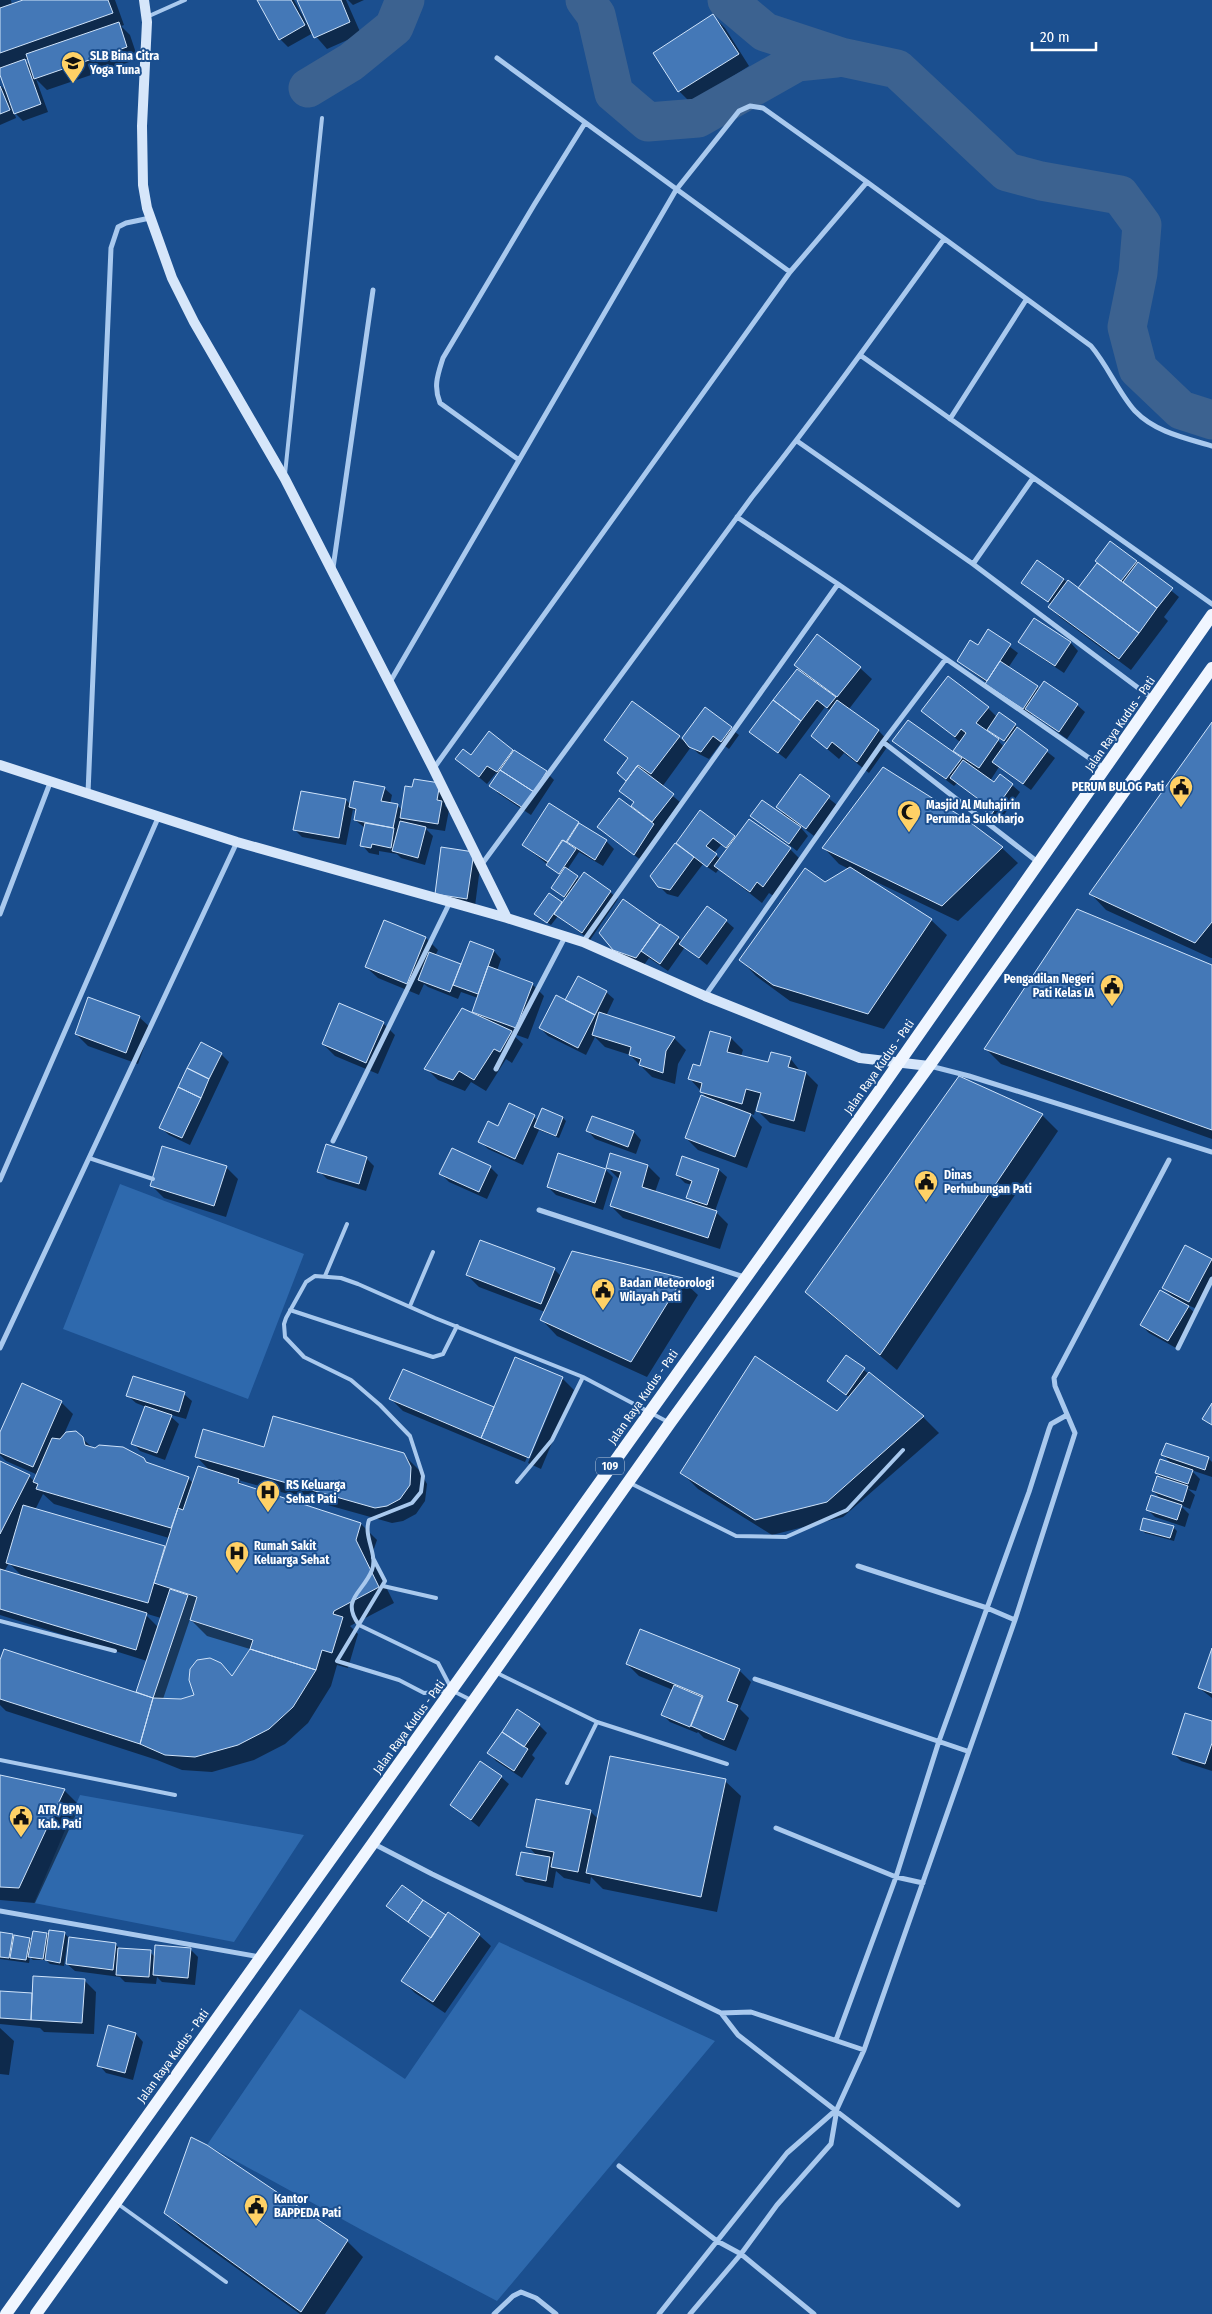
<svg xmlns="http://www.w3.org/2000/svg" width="1212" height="2314" font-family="'Fira Sans Condensed',sans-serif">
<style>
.green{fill:#2e69ad}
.shadow{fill:#0007;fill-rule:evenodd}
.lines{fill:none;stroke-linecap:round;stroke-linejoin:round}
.river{stroke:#3c6290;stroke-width:39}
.building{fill:#4478b7;stroke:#cfe3fa}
.lane{stroke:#a9c9ee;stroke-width:4}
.street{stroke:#a9c9ee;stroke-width:5}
.secondary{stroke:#d6e6fa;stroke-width:10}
.primary{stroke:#f0f6ff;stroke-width:12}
.labels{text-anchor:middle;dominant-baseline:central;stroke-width:4;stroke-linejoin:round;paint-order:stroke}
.shield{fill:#1b4f8f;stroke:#bbcadd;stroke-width:1}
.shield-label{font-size:11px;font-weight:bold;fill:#fff}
.poi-label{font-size:12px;font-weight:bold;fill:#fff;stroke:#1b4f8f;text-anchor:start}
.street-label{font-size:12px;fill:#fff;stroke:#1b4f8f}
</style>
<rect width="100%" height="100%" fill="#1b4f8f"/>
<path class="green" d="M120,1184L304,1254L248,1399L63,1329Z
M188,1595L197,1597L190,1621L253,1640L250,1649L232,1676L190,1669L189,1680L194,1695L181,1699L153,1698Z
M80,1795L304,1835L234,1942L34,1903Z
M499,1942L715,2041L497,2301L360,2229L207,2145L300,2009L405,2079Z"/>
<path class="shadow" d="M0,0H11L12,5L27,0H115L124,25L121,26L130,35L138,59L47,90L36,79L48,112L23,121L14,112L16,118L0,125V85L8,93L0,71ZM29,58L32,68L24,60Z
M259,0H294L307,24L308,23L298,0H346L361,34L327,49L313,33L288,47L280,39Z
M348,0H364L353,5Z
M713,16L725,28L749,66L691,103L679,91L655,53Z
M1038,562L1079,590L1098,563L1136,562L1179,597L1164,617L1168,621L1131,670L1061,618L1049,607L1051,604L1023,582Z
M1035,620L1071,643L1078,651L1064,673L1028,649L1020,641Z
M989,631L1018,653L1008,668L1040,689L1077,705L1085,712L1067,739L1032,714L1031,716L958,661L978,647Z
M795,665L860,668L872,679L849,709L879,731L890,743L869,773L844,753L839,759L812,736L831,711L825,707L786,759L751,732L804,673Z
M988,708L997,717L1015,725L1018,729L1055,758L1031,790L999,767L990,781L994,784L1012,785L1020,792L999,822L979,806L982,802L957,783L954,786L894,741L960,758L955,751L961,743L923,710ZM995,735L1007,743L1004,747L994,736Z
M705,709L739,735L729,749L721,743L709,759L699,754L691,747L662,787L680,802L659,831L661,833L642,861L598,827L631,808L635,803L620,790L627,782L618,773L628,759L605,739L679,737L682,740Z
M1212,724V958H1211L1106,910L1091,894Z
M489,733L513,751L546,772L554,780L531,815L499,794L491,786L499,775L496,773L487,784L457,759L471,756Z
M801,776L837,805L814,836L797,823L808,836L797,851L752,816L788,820L778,807Z
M415,780L447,792L445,806L449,810L445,831L425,828L433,836L425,865L401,858L397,854L379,851V855L369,853L362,845L365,828L355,820L357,813L353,809L346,845L302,837L295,830L346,800L351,805L384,788L392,795L390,804L397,805L402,810L413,789Z
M550,805L606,841L614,849L603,866L579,852L567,870L580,880L610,892L618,899L590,940L558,916L551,925L539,917L561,903L563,904L567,899L552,888L561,875L523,845Z
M701,812L736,839L790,849L802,861L775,897L769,893L762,903L719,869L716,873L703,864L678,897L667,894L659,886L684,850L677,843ZM721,845L728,850L721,860L714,853Z
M966,821L1002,848L1018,863L958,921L868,878V880L931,920L947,935L884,1029L790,1001L756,976L741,960L825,884L849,869L839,864L824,848Z
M443,849L481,860L475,906L444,902Z
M726,921L734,928L707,965L685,947L668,971L649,958L644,965L622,957L614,949L678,938L683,942Z
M385,922L426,938L438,950L435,956L461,966L494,951L501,959L497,971L532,984L544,996L528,1039L511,1033L523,1044L512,1063L506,1059L486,1091L471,1082L465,1091L438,1080L426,1068L472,1014L478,998L461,992L458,999L428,987L424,984L419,995L378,978L366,967Z
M1212,966V1139L1001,1064L986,1049Z
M606,992L614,999L606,1016L674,1038L686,1050L678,1064L675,1084L652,1077L630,1055L605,1047L595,1037L586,1055L548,1036L540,1028L566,1002Z
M139,1017L151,1028L138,1064L88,1046L76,1034Z
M383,1023L395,1035L378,1074L335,1056L323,1044Z
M731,1038L743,1050L741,1056L769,1064L790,1058L801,1072L806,1073L818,1085L805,1132L770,1123L758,1111L760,1101L758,1100L754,1115L749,1113L762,1127L747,1168L698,1150L686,1138L709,1100L690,1079Z
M221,1054L229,1062L190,1145L169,1135L161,1128Z
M959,1078L1042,1115L1058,1131L897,1370L823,1308L807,1292Z
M543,1110L563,1118L566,1121L559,1138L539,1130L523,1165L488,1149L480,1141L499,1128L534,1117L538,1121Z
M593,1117L634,1132L641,1140L636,1154L595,1139L588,1131Z
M452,1150L490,1167L498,1175L487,1199L449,1182L441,1174Z
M611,1155L648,1166L660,1178L655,1192L695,1205L688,1197L692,1185L685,1183L677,1175L683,1157L719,1170L727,1177L715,1211L728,1224L720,1249L623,1218L611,1206L620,1180L607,1167Z
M366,1158L374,1166L366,1191L327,1179L319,1171Z
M226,1167L238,1179L226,1217L164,1198L152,1186Z
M606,1170L613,1177L603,1210L556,1195L548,1187Z
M1186,1246L1212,1261V1281L1197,1309L1185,1304L1196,1314L1176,1348L1149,1333L1141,1325L1173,1297L1163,1288Z
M573,1253L682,1280L698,1295L647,1377L557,1336L542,1320L545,1312L479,1287L467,1275L554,1269L562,1277Z
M846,1356L923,1417L939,1433L843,1517L772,1535L698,1489L682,1473L838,1413L850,1398L828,1381Z
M403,1370L495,1408L562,1378L574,1390L541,1469L528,1463L562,1382H560L525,1462L403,1411L391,1399Z
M184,1394L192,1401L186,1419L168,1414L179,1424L165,1460L140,1451L133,1443L146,1407L136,1403L128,1396Z
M61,1402L73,1414L64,1434L75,1432L94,1449L143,1459L149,1465L188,1478L193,1483L211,1472L196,1456L265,1448L404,1455L420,1471L427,1484L425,1501L416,1514L403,1521L392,1523L238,1480L245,1487L361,1524L377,1540L371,1557L394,1603L350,1626L358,1634L348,1668L337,1665L331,1686L308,1723L285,1744L254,1760L212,1772L182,1770L157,1760L6,1711L0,1705V1664L137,1694L147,1661L0,1615V1462L29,1476L35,1482L38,1475L6,1461L0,1455V1435ZM43,1494L54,1504L169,1538L166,1548L35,1510ZM9,1563L23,1577L4,1572ZM144,1613L161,1618L158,1627ZM190,1619L207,1636L250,1649L233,1677L181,1701L163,1699Z
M1163,1455L1208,1458L1212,1462V1477L1191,1470L1200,1479L1196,1491L1188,1489L1195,1495L1190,1509L1180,1505L1189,1514L1185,1527L1155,1517L1147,1509L1162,1500L1153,1491L1163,1479L1156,1473L1172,1464Z
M1173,1527L1177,1531L1174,1541L1145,1533L1141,1529Z
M641,1631L739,1670L751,1682L740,1709L749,1718L736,1751L704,1738L698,1732L697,1733L670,1722L663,1715L673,1690L639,1676L627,1664Z
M1212,1652V1698L1199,1688Z
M1212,1722V1771L1181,1761L1173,1753Z
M539,1725L547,1733L532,1755L535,1758L522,1778L496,1761L489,1753Z
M0,1777L65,1791L80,1806L35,1903L0,1900Z
M501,1777L509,1784L479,1827L451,1805Z
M725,1781L741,1796L717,1912L603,1889L591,1877L590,1884L564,1878L556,1871L553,1888L525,1882L518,1875L537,1856L528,1846L590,1811L598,1819Z
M388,1906L445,1916L479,1935L491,1946L445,2013L415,1993L403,1981L432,1939Z
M0,1933L30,1939L32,1941L47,1934L50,1937L64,1933L68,1937L64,1966L50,1964L46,1960H33L30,1957L29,1963L0,1959Z
M116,1945L120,1949L150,1952L155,1957L190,1949L198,1957L195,1985L162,1982L157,1977L156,1984L125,1982L120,1977L75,1971L67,1964Z
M84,1980L96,1992L94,2034L44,2032L40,2028L0,2024V1992L33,1995Z
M0,2028L14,2041L9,2075L0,2074Z
M136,2034L143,2042L133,2080L106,2073L99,2065Z
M166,2213L347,2241L363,2257L325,2314H300L182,2229Z"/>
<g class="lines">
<path class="river" d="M585,0L596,15L614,93L648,122L698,118L797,62L836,58
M727,0L765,32L841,57L897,69L1007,172L1041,181L1120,195L1142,225L1138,273L1127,327L1138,369L1181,410L1212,420
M308,88L351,62L394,27L405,0"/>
</g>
<path class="building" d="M23,0H108L113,13L0,53V8Z
M257,0H291L305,25L279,40Z
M297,0H341L350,22L314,38Z
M713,14L739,54L678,92L653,53Z
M119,22L127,47L34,79L26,54Z
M25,59L41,104L14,114L0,75V68Z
M0,86L10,110L0,114Z
M1110,541L1137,561L1121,581L1095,561Z
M1037,560L1064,579L1048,602L1021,583Z
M1138,562L1173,588L1157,608L1123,582Z
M1097,563L1157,608L1139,633L1078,588Z
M1068,580L1139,633L1119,659L1048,607Z
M1034,618L1071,642L1055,666L1018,642Z
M988,629L1011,644L987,681L957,661L970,640L978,645Z
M817,634L861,667L837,697L794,665Z
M1000,661L1038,686L1023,709L985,684Z
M797,669L836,697L827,708L817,700L801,721L773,700Z
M948,676L989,707L976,723L999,739L979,768L953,751L966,733L961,729L955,737L921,711Z
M1044,681L1078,704L1059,732L1025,709Z
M773,700L801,721L778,753L749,732Z
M837,700L879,730L857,762L832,742L827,749L811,736Z
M632,701L680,736L651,774L638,765L626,781L617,773L628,758L604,740Z
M705,707L732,727L721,742L713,736L701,752L689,747L682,738Z
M999,712L1016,724L1004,741L987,730Z
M908,720L962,758L946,779L892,741Z
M1212,722V922L1195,943L1089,894Z
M1017,727L1048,750L1023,784L992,762Z
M489,731L513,750L497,772L487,766L479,777L455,759L463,749L471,755Z
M514,750L547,771L534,792L500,770Z
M963,760L994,782L1000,774L1013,784L991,815L978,806L981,801L950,778Z
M637,766L674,794L652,822L631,806L634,802L619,791Z
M883,767L967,820L1003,847L942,906L822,848Z
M500,770L534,792L523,808L489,786Z
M800,774L830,796L806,829L776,807Z
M414,779L440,783L437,800L442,801L438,824L400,818L405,786L412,787Z
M354,781L385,787L381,801L398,804L393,828L354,820L356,809L349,807Z
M301,791L346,799L339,838L293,830Z
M619,798L654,824L634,855L597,827Z
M762,800L801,827L789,844L750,816Z
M549,803L579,822L566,842L562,840L548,862L522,845Z
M700,810L735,836L726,848L713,838L706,846L717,854L707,867L676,843Z
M749,819L791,848L763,887L757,882L750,892L714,866Z
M400,821L426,827L418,858L392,851Z
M365,823L394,828L391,848L372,844L371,848L360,846Z
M579,823L607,840L595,860L567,842Z
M563,840L576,849L559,874L546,865Z
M675,843L694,857L670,890L658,887L650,876Z
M441,847L474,852L467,899L435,894Z
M565,867L578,876L564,897L551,888Z
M850,867L932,919L868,1014L773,985L739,960L805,868L825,882Z
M584,872L611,891L582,933L554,914Z
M549,893L562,902L547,923L534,914Z
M623,899L660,925L636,958L613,950L599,933Z
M707,906L727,920L699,958L679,944Z
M1077,909L1212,965V1130L984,1049Z
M384,920L426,937L407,984L365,967Z
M660,924L679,937L660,964L641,951Z
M470,941L494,950L478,994L453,985Z
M429,952L461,964L450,992L418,980Z
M488,966L533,983L516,1028L472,1012Z
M578,976L607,991L595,1015L565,1000Z
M556,995L595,1015L578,1048L539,1028Z
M88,997L140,1016L126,1053L75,1034Z
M339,1003L384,1022L366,1063L322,1044Z
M462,1008L512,1031L500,1052L494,1049L474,1080L459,1071L453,1080L424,1069Z
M599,1012L675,1037L666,1051L663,1073L639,1065L641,1059L629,1055L631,1047L592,1035Z
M710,1031L731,1037L727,1052L768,1062L771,1052L791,1057L788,1067L806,1072L794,1121L756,1111L761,1093L746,1089L742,1104L700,1092L702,1083L688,1079L693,1064L700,1066Z
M201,1042L222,1053L209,1079L187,1068Z
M187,1068L209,1079L201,1098L178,1087Z
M959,1076L1043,1114L880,1355L805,1292Z
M178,1087L201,1098L182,1138L159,1128Z
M701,1095L751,1114L735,1157L685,1138Z
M509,1103L535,1115L515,1159L478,1142L488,1121L498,1126Z
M542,1108L563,1117L556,1136L534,1127Z
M592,1116L634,1131L628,1147L586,1131Z
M326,1144L367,1157L359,1184L317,1172Z
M162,1146L227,1166L214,1206L150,1186Z
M452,1148L491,1166L479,1192L439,1174Z
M558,1153L606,1169L595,1203L547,1187Z
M610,1153L648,1165L642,1187L717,1211L708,1238L610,1206L621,1172L606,1168Z
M682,1156L719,1169L707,1205L686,1198L692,1181L676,1175Z
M480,1240L555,1268L541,1304L466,1275Z
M1185,1245L1212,1259L1189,1302L1162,1288Z
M572,1251L683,1278L631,1362L540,1320Z
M1160,1290L1189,1306L1168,1341L1140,1325Z
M846,1355L865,1368L846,1395L827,1381Z
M755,1356L837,1411L869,1372L924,1416L827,1502L755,1520L680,1473Z
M515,1357L563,1377L529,1458L481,1438Z
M403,1369L494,1407L481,1438L389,1399Z
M133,1376L185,1392L179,1412L126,1396Z
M22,1383L62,1401L33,1467L0,1453V1432Z
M1212,1403V1425L1202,1419Z
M145,1406L172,1415L157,1453L131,1444Z
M273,1416L404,1453L411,1467L410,1485L400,1499L387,1506L375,1508L195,1457L203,1429L264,1447Z
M76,1431L83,1437L85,1445L95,1448L99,1445L123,1447L144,1458L146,1462L189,1477L171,1528L36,1489L38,1484L33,1482L52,1438L60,1439L66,1432Z
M1166,1443L1209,1457L1205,1470L1161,1455Z
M1160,1459L1193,1470L1188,1484L1155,1473Z
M0,1461L30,1475L0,1534Z
M198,1466L239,1479L238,1483L361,1523L356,1540L379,1587L334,1611L333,1614L343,1617L332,1653L322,1650L316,1670L250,1649L253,1640L190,1620L197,1597L154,1583L178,1508L183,1510Z
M1157,1476L1188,1486L1183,1502L1152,1491Z
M1151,1495L1182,1505L1177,1520L1146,1510Z
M23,1505L165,1546L148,1603L6,1563Z
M1143,1518L1174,1526L1170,1538L1140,1530Z
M0,1569L147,1613L136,1650L0,1609Z
M170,1589L188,1595L153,1698L136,1692Z
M640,1629L740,1669L727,1701L738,1705L724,1740L691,1726L703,1696L626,1664Z
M1212,1648V1693L1198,1688Z
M4,1649L153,1698L140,1744L0,1699V1660Z
M250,1649L316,1670L293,1707L269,1729L238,1745L195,1757L165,1755L140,1744L153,1698L181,1699L194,1695L189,1680L190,1669L197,1660L210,1658L221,1663L232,1676Z
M674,1685L702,1697L690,1727L661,1715Z
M517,1709L540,1724L524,1747L502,1732Z
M1185,1713L1212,1721V1743L1205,1764L1172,1754Z
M502,1732L528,1749L514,1771L487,1753Z
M610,1756L726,1779L701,1897L586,1873Z
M480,1761L502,1776L471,1820L450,1805Z
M0,1775L65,1789L19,1888L0,1887Z
M536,1799L591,1810L578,1872L551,1867L554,1852L526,1847Z
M521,1852L550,1857L546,1881L516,1875Z
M402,1885L423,1900L408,1922L386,1906Z
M423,1900L446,1915L431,1938L408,1922Z
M448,1912L480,1934L433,2002L401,1981Z
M49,1930L65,1932L60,1963L45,1960Z
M33,1931L47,1933L43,1959L28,1957Z
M0,1932L13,1934L9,1958L0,1957Z
M14,1935L30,1938L26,1960L10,1958Z
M69,1937L116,1943L113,1970L66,1964Z
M155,1945L191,1948L188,1978L153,1975Z
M118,1948L151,1950L149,1977L116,1975Z
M33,1976L85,1979L82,2023L31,2020Z
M0,1991L32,1993L31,2020L0,2018Z
M108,2025L136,2033L125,2073L97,2066Z
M191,2137L207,2145L348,2240L301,2312L164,2213Z"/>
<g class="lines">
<path class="lane" d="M149,16L185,0
M285,474L322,118
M89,1158L153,1179
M325,1276L347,1224
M410,1306L433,1252
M290,1310L433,1357L443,1354L457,1326
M517,1482L552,1440L583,1377
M630,1483L736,1536L786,1537L847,1510L903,1450
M373,1558L385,1581L337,1661L399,1680L424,1693L446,1691
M383,1586L436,1598
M0,1621L115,1651
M495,1672L597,1722L727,1764
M451,1688L438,1663L359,1625C340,1599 363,1593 372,1570C378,1554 363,1537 369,1520L412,1503L421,1492L423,1476L410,1436L380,1405L351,1380L304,1357L285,1337L284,1324L286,1318L306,1282L315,1276L341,1278L358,1284L435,1318L583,1377L668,1422
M453,1691L471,1700
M0,1760L175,1795
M567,1783L597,1722
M118,2204L226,2282"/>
<path class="street" d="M497,58L790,272
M860,355L1212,604
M950,419L1026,300
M797,441L973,564L1153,699
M519,460L440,403C433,386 438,374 443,358L534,205L585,123
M737,517L838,584L1105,769
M973,564L1033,478
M333,568L373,290
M390,682L676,190L739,111L750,106L763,108L867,182
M883,742L1039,863
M434,768L790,272L867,182L1091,346C1108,366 1118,392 1135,411C1155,432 1185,438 1212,446
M88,793L111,248L118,227L126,223L150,218
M482,864L752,497C819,413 881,326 944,239
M0,914L50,783
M583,942L838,584
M705,996L883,742L945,660
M930,1066L969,1076L1212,1152
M496,1069L565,937
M333,1141L450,902
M0,1180L158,818
M539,1210L744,1277
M0,1348L237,842
M1178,1348L1212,1279
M858,1566L987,1608L1015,1620
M755,1679L967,1751
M776,1828L896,1877L923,1883
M374,1844L432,1874L721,2013L738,2035L958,2205
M0,1911L260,1957
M721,2013L751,2012L864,2050L1015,1620L1075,1433L1055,1386L1054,1378L1169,1160
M836,2040L896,1877L939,1741L1029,1492L1049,1429L1051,1424L1067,1415
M619,2166L717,2241L741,2254L814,2314
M494,2314L513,2296L521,2292L536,2298L556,2314
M659,2314L787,2153L836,2110
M690,2314L741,2254L777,2205L831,2144L837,2109L864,2050"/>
<path class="secondary" d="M144,0L147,22L142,126L143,185L147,208L172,278L194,322L285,479L433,768L507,918
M0,765L237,842L507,918L583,942L705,996L860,1058L929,1066"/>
<path class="primary" d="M6,2314L877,1094L1212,615
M36,2314L373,1843L670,1423L929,1066L1212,668"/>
</g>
<defs>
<g id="school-pin" transform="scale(1.25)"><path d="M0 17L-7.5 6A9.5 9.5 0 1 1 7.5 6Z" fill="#ffd166" stroke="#1b4f8f"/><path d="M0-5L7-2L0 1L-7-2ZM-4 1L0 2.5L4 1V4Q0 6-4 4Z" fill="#111"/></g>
<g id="civic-pin" transform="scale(1.25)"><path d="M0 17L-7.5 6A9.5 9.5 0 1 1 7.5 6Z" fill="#ffd166" stroke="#1b4f8f"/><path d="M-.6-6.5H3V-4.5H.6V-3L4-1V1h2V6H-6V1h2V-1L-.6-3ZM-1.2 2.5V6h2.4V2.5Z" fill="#111"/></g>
<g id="mosque-pin" transform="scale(1.25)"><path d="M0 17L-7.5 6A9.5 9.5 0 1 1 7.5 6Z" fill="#ffd166" stroke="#1b4f8f"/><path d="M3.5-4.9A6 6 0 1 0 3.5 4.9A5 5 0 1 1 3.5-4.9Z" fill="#111"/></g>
<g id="hospital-pin" transform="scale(1.25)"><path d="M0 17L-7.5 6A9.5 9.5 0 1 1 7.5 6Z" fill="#ffd166" stroke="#1b4f8f"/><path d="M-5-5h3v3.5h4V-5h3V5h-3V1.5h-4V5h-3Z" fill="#111"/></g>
</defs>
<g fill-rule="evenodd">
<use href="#school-pin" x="73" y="63"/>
<use href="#civic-pin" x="1181" y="787"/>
<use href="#mosque-pin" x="909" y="812"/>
<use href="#civic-pin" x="1112" y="986"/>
<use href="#civic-pin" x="926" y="1182"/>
<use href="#civic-pin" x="603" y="1290"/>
<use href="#hospital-pin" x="268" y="1492"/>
<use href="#hospital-pin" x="237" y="1553"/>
<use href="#civic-pin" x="21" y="1817"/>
<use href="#civic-pin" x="256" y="2206"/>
</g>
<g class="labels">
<rect class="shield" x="596" y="1457.5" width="28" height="17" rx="4"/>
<g class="shield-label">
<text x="610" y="1466">109</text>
</g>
<g class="poi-label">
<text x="90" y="56">SLB Bina Citra<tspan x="90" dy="14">Yoga Tuna</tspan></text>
<text x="1164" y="787" text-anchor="end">PERUM BULOG Pati</text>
<text x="926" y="805">Masjid Al Muhajirin<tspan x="926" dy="14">Perumda Sukoharjo</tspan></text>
<text x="1094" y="979" text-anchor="end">Pengadilan Negeri<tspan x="1094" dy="14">Pati Kelas IA</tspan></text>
<text x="944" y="1175">Dinas<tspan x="944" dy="14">Perhubungan Pati</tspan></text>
<text x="620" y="1283">Badan Meteorologi<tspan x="620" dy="14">Wilayah Pati</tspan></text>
<text x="286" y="1485">RS Keluarga<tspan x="286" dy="14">Sehat Pati</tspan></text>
<text x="254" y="1546">Rumah Sakit<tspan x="254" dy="14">Keluarga Sehat</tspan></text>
<text x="38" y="1810">ATR/BPN<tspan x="38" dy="14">Kab. Pati</tspan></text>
<text x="274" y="2199">Kantor<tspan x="274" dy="14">BAPPEDA Pati</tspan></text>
</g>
<g class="street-label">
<text transform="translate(1120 724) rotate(-55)">Jalan Raya Kudus - Pati</text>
<text transform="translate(879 1067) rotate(-55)">Jalan Raya Kudus - Pati</text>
<text transform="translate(643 1397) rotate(-55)">Jalan Raya Kudus - Pati</text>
<text transform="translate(409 1727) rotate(-54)">Jalan Raya Kudus - Pati</text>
<text transform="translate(173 2056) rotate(-54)">Jalan Raya Kudus - Pati</text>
</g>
</g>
<path d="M1032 42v8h64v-8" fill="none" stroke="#ffffff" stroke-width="2.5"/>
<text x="1040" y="42" font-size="15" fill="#ffffff" stroke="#1b4f8f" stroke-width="4" paint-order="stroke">20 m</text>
</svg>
